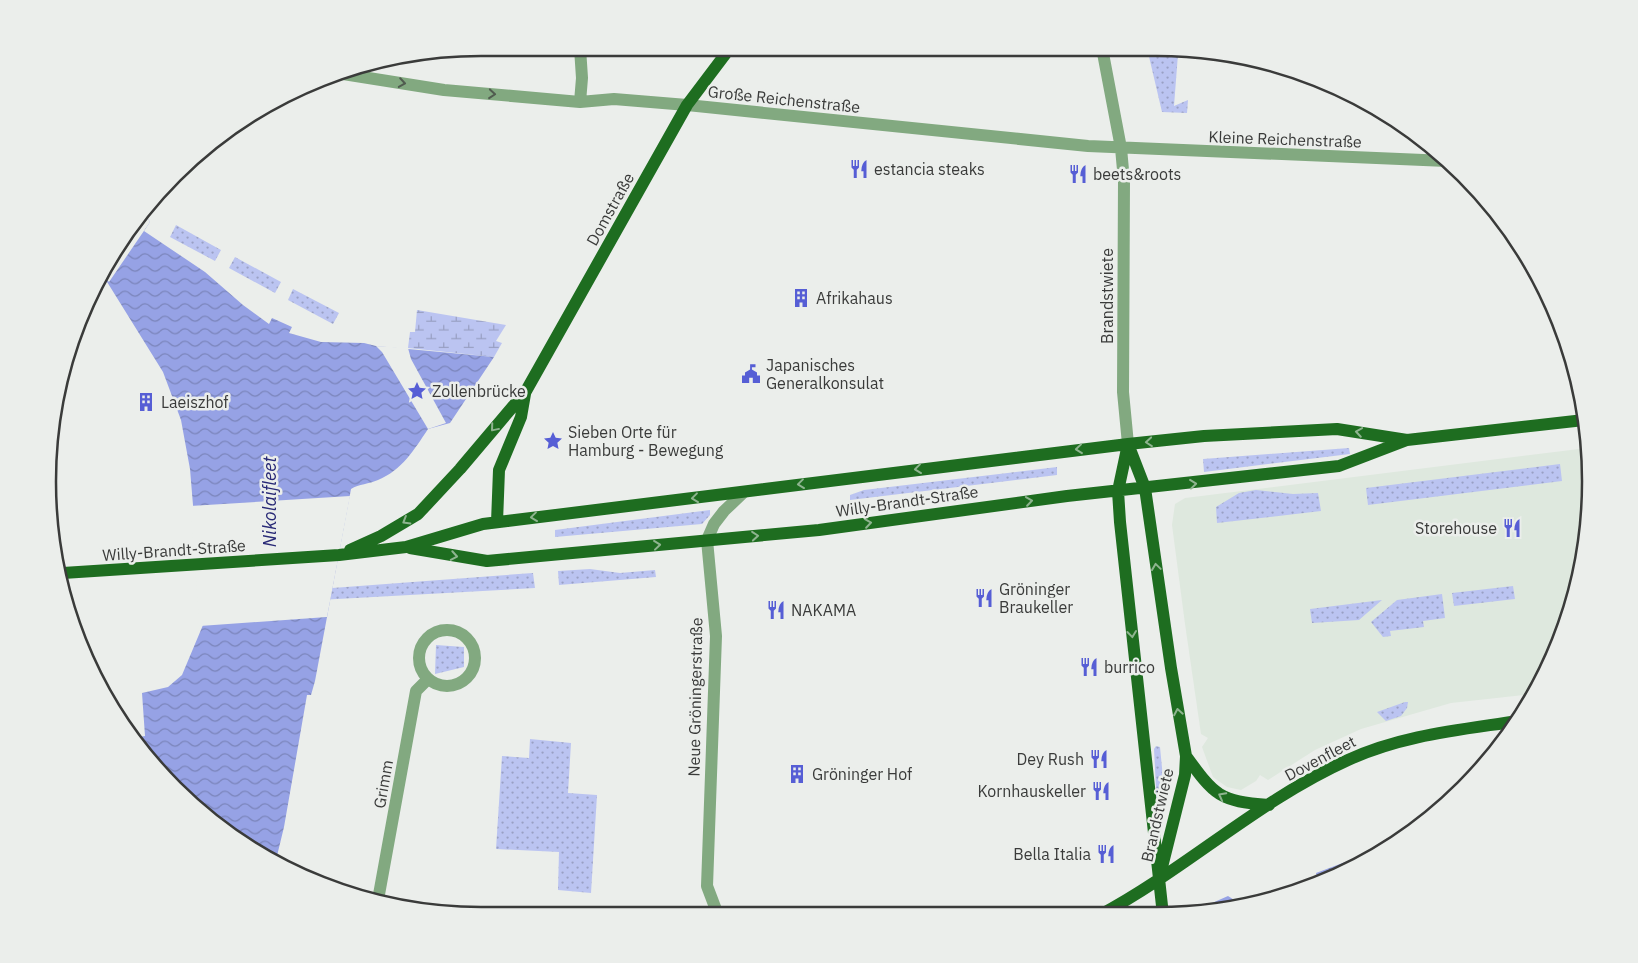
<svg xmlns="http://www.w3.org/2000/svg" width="1638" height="963" font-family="'IBM Plex Sans',sans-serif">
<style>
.built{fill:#dee8de}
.green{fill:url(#green-dots)}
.wetland{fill:url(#wetland-marsh)}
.water{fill:url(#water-waves)}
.pier{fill:#ebeeeb}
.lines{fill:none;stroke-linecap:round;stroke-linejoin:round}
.minor{stroke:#82a980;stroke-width:12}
.major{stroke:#1e6d20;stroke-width:12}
.oneway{stroke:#505c4f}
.oneway2{stroke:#8fb490}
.labels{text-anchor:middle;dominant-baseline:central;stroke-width:5;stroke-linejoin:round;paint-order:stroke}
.street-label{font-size:16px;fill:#3a3b3a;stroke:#ebeeeb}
.poi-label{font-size:16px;fill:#3a3b3a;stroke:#ebeeeb;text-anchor:start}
.water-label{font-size:18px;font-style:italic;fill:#282976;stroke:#ebeeeb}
.rim{fill:none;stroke:#3a3b3a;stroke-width:2.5}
</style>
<defs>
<pattern id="green-dots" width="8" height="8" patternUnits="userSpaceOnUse" patternTransform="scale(1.25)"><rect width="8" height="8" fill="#bbc4f1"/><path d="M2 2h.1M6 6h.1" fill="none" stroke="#99a0c4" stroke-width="1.8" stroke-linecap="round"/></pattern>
<pattern id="wetland-marsh" width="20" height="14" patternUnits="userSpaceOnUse" patternTransform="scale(1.25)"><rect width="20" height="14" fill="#bbc4f1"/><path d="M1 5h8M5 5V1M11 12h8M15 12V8" fill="none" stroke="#99a0c4"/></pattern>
<pattern id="water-waves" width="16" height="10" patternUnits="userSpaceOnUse" patternTransform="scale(1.25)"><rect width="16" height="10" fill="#96a2e5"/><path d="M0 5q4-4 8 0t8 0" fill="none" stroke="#7b85bb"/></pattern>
</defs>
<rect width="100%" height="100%" fill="#ebeeeb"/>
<path class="built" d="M1587,448L1590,481L1582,566L1558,647L1532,694L1451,703L1361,729L1315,750L1268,780L1260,775L1256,781L1241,790L1227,787L1213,777L1202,747L1208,738L1201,734L1185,624L1172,525L1175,504L1185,498Z"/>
<path class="green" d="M1147,48H1182V52L1178,54L1174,106L1188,100L1187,113L1162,112Z
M176,225L221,250L215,261L170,237Z
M235,257L281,282L275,293L229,268Z
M293,289L339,313L333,324L288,300Z
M1349,448L1350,454L1204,472L1203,459Z
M1560,464L1562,481L1368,505L1366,488Z
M1057,467V475L850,500V495L864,490Z
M1256,490L1293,494L1318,493L1321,511L1217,523L1216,507L1239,493Z
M710,510V515L702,524L555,537V530Z
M590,569L620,573L655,570L656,577L559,585L558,571Z
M533,573L535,588L319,600V589Z
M1513,586L1515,599L1454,606L1452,593Z
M1442,594L1445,618L1423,621L1424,627L1390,631L1391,636L1383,637L1371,622L1397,600Z
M1382,600L1359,620L1312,623L1310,609Z
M436,645L464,647V667L435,674Z
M1405,702H1408L1407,708L1401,716L1386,721L1377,712Z
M530,739L571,743L568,793L597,795L591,893L558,890L559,852L496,849L502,756L529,758Z
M1156,746L1160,747L1163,778L1161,808L1159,811L1157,808L1154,749Z"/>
<path class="wetland" d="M417,310L506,325L496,341L502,343L494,357L408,348L410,332H415Z"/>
<path class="water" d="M145,214L150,222L144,231L205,272L243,305L269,324L272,318L292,327L289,333L321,342L364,343L376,346L494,357L450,423L428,429C414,450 402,470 378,480C369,484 359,484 351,489L315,681L311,695H307L284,827L276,860L241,843L137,746L133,738L145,736L142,693L168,687L182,675L203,625L190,469L181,420L163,372L104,277L121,240Z
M1388,846C1357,870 1308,890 1270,898L1318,881L1316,873Z
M1228,896L1239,903L1257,896L1259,900L1203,911V907Z"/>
<path class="pier" d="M145,214L150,222L109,282L104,277L121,240Z
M376,346L408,348L411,359L446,423L428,429L382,352Z
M350,496L327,617L200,626L190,506Z"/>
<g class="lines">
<path class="minor" d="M580,48L582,78L580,102
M1102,48L1121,148L1124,181L1123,392L1128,444
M337,73L444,90L580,102L614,99L687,105L1088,146L1447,161
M419 658a28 28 0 1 1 56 0a28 28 0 1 1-56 0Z
M378,900L416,691L428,679
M718,915L707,886L716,636L707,540L714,524L724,511L744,492"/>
<path class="major" d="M1128,444L1118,491L1120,522L1163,915
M1128,444L1145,488L1171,668L1186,756L1185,775L1162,867
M497,522L499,470L521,417L525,394
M410,548L487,561L819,530L1067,496L1339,466L1407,440L1584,420
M350,550L381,536L418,514L460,469L526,391L687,105L730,48
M63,573L339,555L406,547L483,524L1128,444L1204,436L1337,429L1407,440
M1186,756C1215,796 1219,801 1269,805
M1100,915C1186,869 1259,800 1348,760C1402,735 1460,730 1518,721"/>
</g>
<defs><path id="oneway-chevron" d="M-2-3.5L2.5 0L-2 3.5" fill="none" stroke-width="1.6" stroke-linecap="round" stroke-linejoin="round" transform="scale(1.25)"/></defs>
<g class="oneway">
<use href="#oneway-chevron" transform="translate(402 83) rotate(9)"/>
<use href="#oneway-chevron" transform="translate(492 94) rotate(5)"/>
</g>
<g class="oneway2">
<use href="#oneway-chevron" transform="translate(494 428) rotate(130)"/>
<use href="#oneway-chevron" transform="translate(1359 432) rotate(-171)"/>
<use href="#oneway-chevron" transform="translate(1149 442) rotate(175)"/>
<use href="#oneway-chevron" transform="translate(1079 449) rotate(174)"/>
<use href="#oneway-chevron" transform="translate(918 469) rotate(173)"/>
<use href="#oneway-chevron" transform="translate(801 484) rotate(173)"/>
<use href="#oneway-chevron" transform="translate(1193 484) rotate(-6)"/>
<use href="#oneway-chevron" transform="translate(695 498) rotate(173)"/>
<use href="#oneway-chevron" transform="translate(1029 501) rotate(-8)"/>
<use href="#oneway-chevron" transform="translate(534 517) rotate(173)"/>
<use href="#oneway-chevron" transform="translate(406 521) rotate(149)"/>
<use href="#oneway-chevron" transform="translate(868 523) rotate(-8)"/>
<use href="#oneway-chevron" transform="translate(755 536) rotate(-5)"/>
<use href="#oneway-chevron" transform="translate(657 545) rotate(-6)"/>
<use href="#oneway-chevron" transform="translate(454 556) rotate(10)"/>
<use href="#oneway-chevron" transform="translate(1156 567) rotate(-98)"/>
<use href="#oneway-chevron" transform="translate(1132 634) rotate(83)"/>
<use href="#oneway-chevron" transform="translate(1178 712) rotate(-100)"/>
<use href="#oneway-chevron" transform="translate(1222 796) rotate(-152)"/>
</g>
<defs>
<g id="restaurant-bare" transform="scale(1.5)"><path d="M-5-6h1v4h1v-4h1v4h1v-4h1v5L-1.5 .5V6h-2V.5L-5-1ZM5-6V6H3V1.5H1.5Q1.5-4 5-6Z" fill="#565ed5" stroke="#ebeeeb" stroke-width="2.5" paint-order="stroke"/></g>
<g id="building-bare" transform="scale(1.5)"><path d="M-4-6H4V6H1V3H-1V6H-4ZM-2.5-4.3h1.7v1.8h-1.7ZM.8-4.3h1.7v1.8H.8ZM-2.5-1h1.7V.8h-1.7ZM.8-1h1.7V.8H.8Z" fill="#565ed5" stroke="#ebeeeb" stroke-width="2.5" paint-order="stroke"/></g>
<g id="civic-bare" transform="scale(1.5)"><path d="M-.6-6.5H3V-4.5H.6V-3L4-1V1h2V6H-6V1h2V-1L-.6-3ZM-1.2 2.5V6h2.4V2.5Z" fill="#565ed5" stroke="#ebeeeb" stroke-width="2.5" paint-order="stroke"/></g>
<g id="sight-bare" transform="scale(1.5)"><path d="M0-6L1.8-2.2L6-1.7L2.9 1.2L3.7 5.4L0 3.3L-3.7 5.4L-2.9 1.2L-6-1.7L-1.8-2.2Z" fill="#565ed5" stroke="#ebeeeb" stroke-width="2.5" paint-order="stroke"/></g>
</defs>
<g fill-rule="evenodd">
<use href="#restaurant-bare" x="859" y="169"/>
<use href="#restaurant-bare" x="1078" y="174"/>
<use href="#building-bare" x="801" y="298"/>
<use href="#civic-bare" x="751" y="374"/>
<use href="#sight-bare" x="417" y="391"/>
<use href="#building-bare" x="146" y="402"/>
<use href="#sight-bare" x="553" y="441"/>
<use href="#restaurant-bare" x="1512" y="528"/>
<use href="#restaurant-bare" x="984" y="598"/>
<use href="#restaurant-bare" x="776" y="610"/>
<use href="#restaurant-bare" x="1089" y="667"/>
<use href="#restaurant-bare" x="1099" y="759"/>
<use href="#building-bare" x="797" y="774"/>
<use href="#restaurant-bare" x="1101" y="791"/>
<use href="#restaurant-bare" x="1106" y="854"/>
</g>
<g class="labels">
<g class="street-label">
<text transform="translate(784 99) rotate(6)">Große Reichenstraße</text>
<text transform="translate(1285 139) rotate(2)">Kleine Reichenstraße</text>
<text transform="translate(610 209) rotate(-61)">Domstraße</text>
<text transform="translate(1107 296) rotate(-90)">Brandstwiete</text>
<text transform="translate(907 501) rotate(-8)">Willy-Brandt-Straße</text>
<text transform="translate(174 550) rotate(-4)">Willy-Brandt-Straße</text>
<text transform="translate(695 697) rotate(-89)">Neue Gröningerstraße</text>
<text transform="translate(1320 758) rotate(-28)">Dovenfleet</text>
<text transform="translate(383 784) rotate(-80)">Grimm</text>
<text transform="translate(1157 815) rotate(-77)">Brandstwiete</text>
</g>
<g class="poi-label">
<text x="874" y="169">estancia steaks</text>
<text x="1093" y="174">beets&amp;roots</text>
<text x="816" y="298">Afrikahaus</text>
<text x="766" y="365">Japanisches<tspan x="766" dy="18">Generalkonsulat</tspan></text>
<text x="432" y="391">Zollenbrücke</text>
<text x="161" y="402">Laeiszhof</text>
<text x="568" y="432">Sieben Orte für<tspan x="568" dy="18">Hamburg - Bewegung</tspan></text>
<text x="1497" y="528" text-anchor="end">Storehouse</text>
<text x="999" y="589">Gröninger<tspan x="999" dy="18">Braukeller</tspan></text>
<text x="791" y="610">NAKAMA</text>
<text x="1104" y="667">burrico</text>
<text x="1084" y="759" text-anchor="end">Dey Rush</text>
<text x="812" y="774">Gröninger Hof</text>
<text x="1086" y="791" text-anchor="end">Kornhauskeller</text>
<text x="1091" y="854" text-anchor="end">Bella Italia</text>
</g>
<g class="water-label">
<text transform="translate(269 502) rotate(-90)">Nikolaifleet</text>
</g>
</g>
<path d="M0 0H1638V963H0ZM481 56H1157A425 425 0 0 1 1582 481V482A425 425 0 0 1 1157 907H481A425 425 0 0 1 56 482V481A425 425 0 0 1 481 56Z" fill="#ebeeeb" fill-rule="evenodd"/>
<path class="rim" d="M481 56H1157A425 425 0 0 1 1582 481V482A425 425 0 0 1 1157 907H481A425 425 0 0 1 56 482V481A425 425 0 0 1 481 56Z"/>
</svg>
